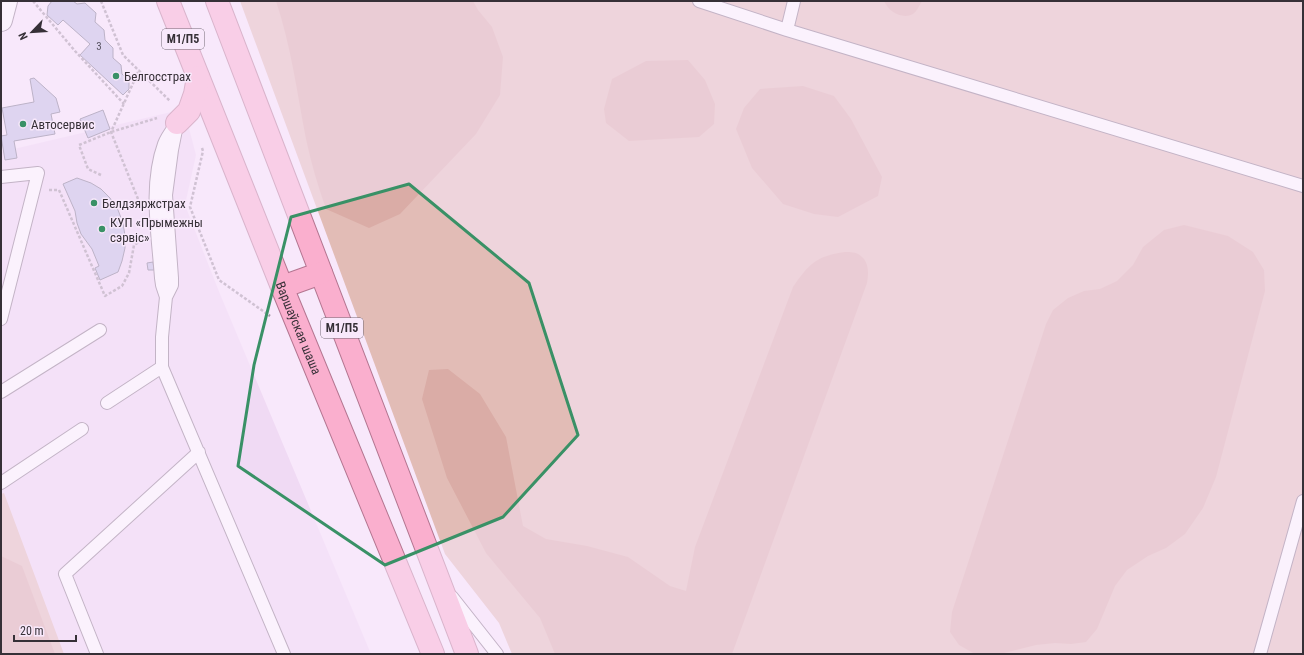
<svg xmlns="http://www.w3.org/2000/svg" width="1304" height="655" font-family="'Roboto Condensed',sans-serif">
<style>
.built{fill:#f0daf4}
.green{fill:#e2bcb6}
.forest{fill:#daaca6}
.building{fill:#bfbce3;stroke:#757388}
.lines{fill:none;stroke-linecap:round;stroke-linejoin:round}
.service-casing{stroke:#847586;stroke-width:14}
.tertiary-casing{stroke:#847586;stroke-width:24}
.trunk-casing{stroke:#b47691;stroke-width:24}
.path{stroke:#a094a2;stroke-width:2.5;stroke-dasharray:3 2;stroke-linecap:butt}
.service{stroke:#fff;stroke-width:12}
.tertiary{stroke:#fff;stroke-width:22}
.trunk{stroke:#faafce;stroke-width:22}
.marked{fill:none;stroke:#399166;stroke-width:3;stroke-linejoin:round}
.poi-dot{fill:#399166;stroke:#f8e8fb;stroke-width:1.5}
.labels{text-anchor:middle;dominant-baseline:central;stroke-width:3;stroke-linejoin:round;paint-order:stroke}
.number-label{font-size:11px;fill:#585362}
.shield{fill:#f8e8fb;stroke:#706772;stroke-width:1}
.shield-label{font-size:12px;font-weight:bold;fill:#363037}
.poi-label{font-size:13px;fill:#363037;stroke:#f8e8fb;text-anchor:start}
.street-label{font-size:13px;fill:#363037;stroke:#f8e8fb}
</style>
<rect width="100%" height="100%" fill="#f8e8fb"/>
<path class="built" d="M184,109L196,155L185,205L220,294L371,654H56L1,519V152Z"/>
<path class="green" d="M240,1H1303V654H512L499,623L445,554Z
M4,493L64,654H1V494Z"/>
<path class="forest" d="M276,1H473L478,10L492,27L503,57L500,95L476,134L400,214L369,228L326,209C318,186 311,163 306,139C297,92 291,46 276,1Z
M884,1H922C919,6 917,11 913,14C902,20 888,11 884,1Z
M688,60L705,80L715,104L714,124L699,137L629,141L606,123L604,109L612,79L646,61Z
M803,86L834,96L851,119L882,177L878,196L838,217L814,214L783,204L752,168L736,129L744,108L760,89Z
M1184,225L1228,236L1253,252L1264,270L1265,291L1216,477L1203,508L1185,534L1166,548L1148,556L1127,570L1115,586L1097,629L1086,642L1071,644L1055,643L1036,645L1000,654H975L959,645L950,632L952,612L1046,324L1053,310L1068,298L1084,291L1100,289L1117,281L1133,265L1143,247L1164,230Z
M845,252C848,252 854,252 858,254C869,260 869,272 867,283L732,654H555L540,618L486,553L447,478L422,399L429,370L448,369L480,394L506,437L523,526L546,539L587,546L628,557L670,586L686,591L695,547L793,287C809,264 816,256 845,252Z
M1,556L22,566L55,654H1Z"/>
<path class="building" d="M52,1H73L77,4L85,3L96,13L95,22L104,30L105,40L113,48V58L121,65L122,74L129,81V89L123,95L80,55L90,44L63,20L58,25L47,15L48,6Z
M34,78L56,98L60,112L51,114L55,134L14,141L17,158L5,160L1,136L7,135L2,108L34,102L30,79Z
M103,110L110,129L88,138L80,119Z
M77,178L91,183L101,189L110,198L118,210L123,223L125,236V248L122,261L118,272L100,280L95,268L99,266L92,249L81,234L77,223L75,211L63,184Z
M153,262L154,270H148L147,263Z"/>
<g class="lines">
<g class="service-casing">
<path id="service" d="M699,1L787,30L1303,186
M787,30L794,1
M177,123C173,129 167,136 164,144C149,185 158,235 161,278L162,285L166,297L162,337V367L284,654
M1,177L38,173L1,319
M166,297L172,285V278L166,195L172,150L176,130
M1,392L100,330
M107,403L162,367
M1,483L82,429
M452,597L497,654
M97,654L65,574L199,452
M1260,654L1303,501"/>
</g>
<g class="tertiary-casing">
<path id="tertiary" d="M1,20L6,1"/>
</g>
<g class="trunk-casing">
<g id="trunk">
<path id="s1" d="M168,1L282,287L433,654"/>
<path d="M217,1L467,654"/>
<path d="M177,123L189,111L195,94L198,77"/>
<path d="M282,287L321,273"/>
</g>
</g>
<path class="path" d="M33,1L75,51L124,104
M101,1L123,55L170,101
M202,148L203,151L190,207L219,280L270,316
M101,175L88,169L79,145L111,132L157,118
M49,190H59L105,296L122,286L129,273L134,245L142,240
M138,199L111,132L139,70"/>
<use href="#service" class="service"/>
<use href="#tertiary" class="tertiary"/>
<use href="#trunk" class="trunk"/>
</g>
<path d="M0 0H1304V655H0ZM409,184L529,283L578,435L503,517L385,565L238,466L254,365L291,217Z" fill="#f8e8fb" fill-opacity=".55" fill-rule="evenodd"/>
<path class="marked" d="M409,184L529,283L578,435L503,517L385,565L238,466L254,365L291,217Z"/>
<g class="poi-dot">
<circle cx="116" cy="76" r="4"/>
<circle cx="23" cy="124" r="4"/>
<circle cx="94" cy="203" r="4"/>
<circle cx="102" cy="229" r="4"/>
</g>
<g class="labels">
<g class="number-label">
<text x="99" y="46">3</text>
</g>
<g class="shield">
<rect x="162" y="29" width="42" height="20" rx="3"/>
<rect x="321" y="318" width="42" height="20" rx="3"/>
</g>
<g class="shield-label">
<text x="183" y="39">М1/П5</text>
<text x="342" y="328">М1/П5</text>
</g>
<g class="poi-label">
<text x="124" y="76">Белгосстрах</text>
<text x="31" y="124">Автосервис</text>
<text x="102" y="203">Белдзяржстрах</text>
<text x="110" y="222">КУП «Прымежны<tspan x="110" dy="15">сэрвіс»</tspan></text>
</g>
<g class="street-label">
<text stroke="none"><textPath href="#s1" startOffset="352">Варшаўская шаша</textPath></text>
</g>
</g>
<rect width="1304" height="655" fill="none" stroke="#363037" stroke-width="4"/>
<g transform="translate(32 32) rotate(245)" stroke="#f8e8fb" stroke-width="3" paint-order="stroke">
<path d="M0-3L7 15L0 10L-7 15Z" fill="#363037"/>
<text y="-6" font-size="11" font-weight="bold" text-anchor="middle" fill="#363037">N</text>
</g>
<path d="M14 635v6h62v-6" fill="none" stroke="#363037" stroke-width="2"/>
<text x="20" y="635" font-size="12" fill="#363037" stroke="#f8e8fb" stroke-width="3" paint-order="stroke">20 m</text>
</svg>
